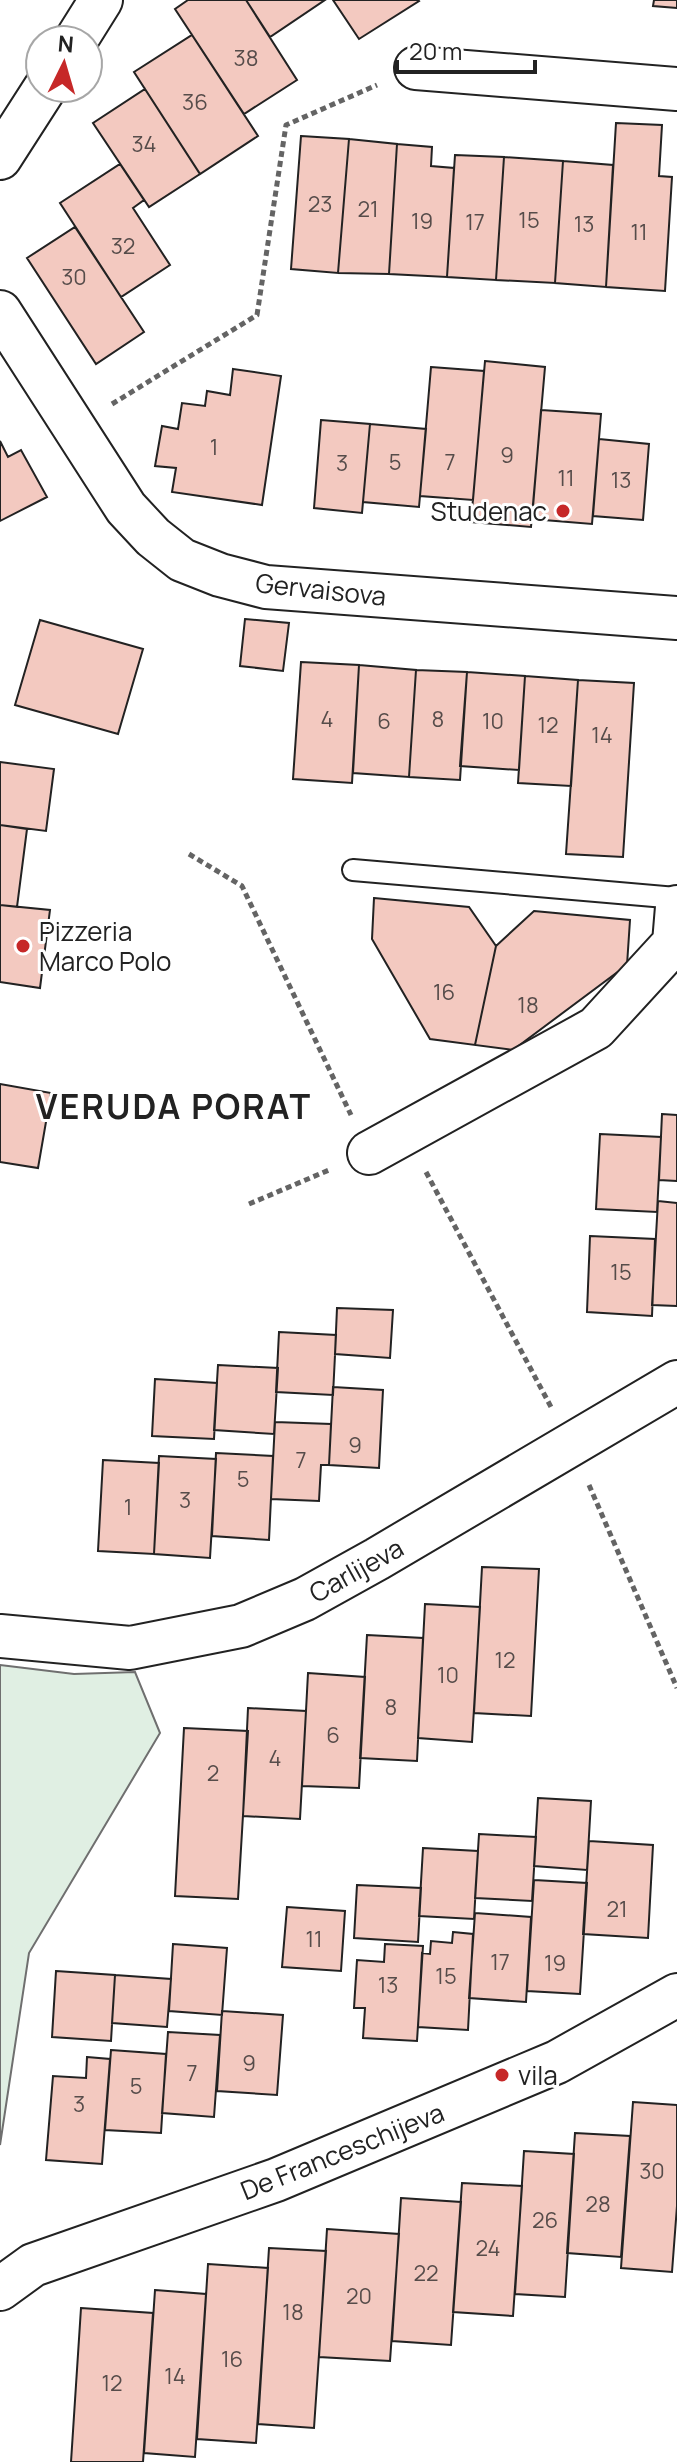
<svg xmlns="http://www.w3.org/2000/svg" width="677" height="2462" font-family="Manrope,sans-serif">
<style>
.green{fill:#e0efe3;stroke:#6f6f6f;stroke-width:2}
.building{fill:#f3c9c0;stroke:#222;stroke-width:2}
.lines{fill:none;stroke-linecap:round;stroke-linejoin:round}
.lane-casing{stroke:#222;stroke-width:24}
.street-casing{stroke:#222;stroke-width:46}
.path{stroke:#646464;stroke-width:5;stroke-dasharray:6 4;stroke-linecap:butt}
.lane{stroke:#fff;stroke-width:20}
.street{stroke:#fff;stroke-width:42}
.poi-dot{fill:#c62828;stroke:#fff;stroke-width:3}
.labels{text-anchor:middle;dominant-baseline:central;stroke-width:6;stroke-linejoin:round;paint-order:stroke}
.number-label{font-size:22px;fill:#564c4a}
.poi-label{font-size:26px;fill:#222;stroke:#fff;text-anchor:start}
.street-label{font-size:26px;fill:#222;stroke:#fff}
.district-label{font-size:34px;font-weight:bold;letter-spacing:2px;fill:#222;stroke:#fff}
</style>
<rect width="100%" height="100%" fill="#fff"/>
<path class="green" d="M0,1665L74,1674L135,1672L160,1733L29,1953L0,2145Z"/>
<path class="building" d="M188,0H246L297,80L244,114L175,9Z
M246,0H325L270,37Z
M333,0H418L419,1L359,39Z
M654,0H677V8L653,6Z
M192,35L258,136L200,174L134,72Z
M145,89L200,174L149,207L93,123Z
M616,123L662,125L659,176L672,177L665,291L606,287Z
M301,136L349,139L338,273L291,269Z
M349,139L397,144L389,274L338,273Z
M397,144L432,147L431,166L454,168L447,277L389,274Z
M455,155L504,157L496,280L447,277Z
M504,157L563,161L555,283L496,280Z
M563,161L613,165L606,287L555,283Z
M120,164L144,200L133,208L170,265L121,297L60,203Z
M75,227L144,332L96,364L27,258Z
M485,361L545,367L531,527L471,522Z
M431,367L484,371L473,500L420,496Z
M233,369L281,376L262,505L172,492L176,468L155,466L162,426L178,429L182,403L205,406L207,391L230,395Z
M541,410L601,414L592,524L532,519Z
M321,420L370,424L362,513L314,508Z
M370,424L426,429L419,507L363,502Z
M599,439L649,444L643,520L593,516Z
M0,441L8,457L21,450L47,497L0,521Z
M245,619L289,623L283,671L240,666Z
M40,620L143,649L118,734L15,705Z
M301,662L359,665L352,783L293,779Z
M359,665L416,670L409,777L353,773Z
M416,670L467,672L460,780L409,777Z
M467,672L525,676L519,770L460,766Z
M525,676L578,680L571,786L518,783Z
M578,680L634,683L623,857L566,854Z
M0,762L54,769L46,831L0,825Z
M0,825L27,829L17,907L0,905Z
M374,898L469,907L496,946L475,1045L430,1039L372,939Z
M0,905L50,910L40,988L0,982Z
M534,911L630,920L627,965L513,1050L475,1045L496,946Z
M0,1084L51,1093L38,1168L0,1162Z
M662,1114L677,1115V1181L659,1180Z
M600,1134L661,1137L657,1212L596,1209Z
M658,1201L677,1203V1306L652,1305Z
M590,1236L655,1239L652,1316L587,1312Z
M337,1308L393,1310L390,1358L335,1354Z
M279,1332L336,1335L333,1395L276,1392Z
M218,1365L278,1368L274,1434L214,1430Z
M155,1379L217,1383L214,1439L152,1436Z
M333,1387L383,1390L379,1468L329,1465Z
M275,1422L331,1424L329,1465H321L319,1501L271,1499Z
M216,1453L273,1456L269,1540L212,1536Z
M159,1456L216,1459L210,1558L154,1554Z
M103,1460L159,1463L154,1554L98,1551Z
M482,1567L539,1569L531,1716L474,1713Z
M425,1604L480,1607L472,1742L418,1738Z
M367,1635L423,1638L417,1761L360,1758Z
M308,1673L365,1677L359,1788L302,1786Z
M248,1708L306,1711L300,1819L243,1816Z
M184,1728L248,1731L238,1899L175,1896Z
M538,1798L591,1801L587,1870L534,1866Z
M479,1834L536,1837L532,1901L475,1898Z
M589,1841L653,1845L648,1938L583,1934Z
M423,1848L478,1851L474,1919L419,1916Z
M534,1880L587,1883L580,1994L527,1991Z
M357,1885L421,1888L418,1942L354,1938Z
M287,1907L345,1911L341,1971L282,1967Z
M475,1913L531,1917L526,2002L469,1998Z
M453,1932L473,1934L468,2030L418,2027L422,1953L430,1954L431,1941L452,1943Z
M173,1944L227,1948L222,2015L169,2011Z
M385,1944L423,1946L417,2041L363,2038L365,2008H354L357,1960L384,1962Z
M56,1971L115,1975L111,2041L52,2037Z
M115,1975L171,1979L167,2027L112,2023Z
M222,2011L283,2015L277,2095L217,2091Z
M168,2032L220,2035L214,2117L162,2113Z
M111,2050L166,2054L161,2133L105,2130Z
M87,2057L110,2059L102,2164L46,2160L53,2076L86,2078Z
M633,2102L677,2105V2206L672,2272L621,2268Z
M575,2133L630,2136L621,2257L567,2253Z
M524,2151L574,2154L565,2297L515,2294Z
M462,2183L522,2186L513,2316L453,2312Z
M401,2198L461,2202L451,2345L392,2341Z
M327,2229L399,2234L390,2361L319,2357Z
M269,2248L326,2251L314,2428L258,2424Z
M208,2264L268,2268L256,2443L197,2439Z
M155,2290L206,2294L195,2457L144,2453Z
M81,2308L153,2313L143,2462H71Z"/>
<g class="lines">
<g class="lane-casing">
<path id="lane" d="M353,870L677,898"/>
</g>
<g class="street-casing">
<path id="street" d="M76,40L101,0
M416,68L677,89
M0,158L45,88
M0,312L126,508L153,537L182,560L220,575L266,587L677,618
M369,1153L596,1028L674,943L677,907
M0,1636L130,1648L241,1626L305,1599L377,1559L677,1382
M0,2289L33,2265L276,2180L557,2062L677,1995"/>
</g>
<path class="path" d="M112,404L257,315L286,125L377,85
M189,854L242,886L351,1115
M426,1172L551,1407
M249,1204L329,1170
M589,1485L677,1688"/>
<use href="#lane" class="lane"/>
<use href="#street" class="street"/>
</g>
<g class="poi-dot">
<circle cx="563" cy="511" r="8"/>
<circle cx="23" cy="946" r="8"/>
<circle cx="502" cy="2075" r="8"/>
</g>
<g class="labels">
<g class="number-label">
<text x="246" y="58">38</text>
<text x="195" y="102">36</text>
<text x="144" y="144">34</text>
<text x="320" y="204">23</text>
<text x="368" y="209">21</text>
<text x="529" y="220">15</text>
<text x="422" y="221">19</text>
<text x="475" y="222">17</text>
<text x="584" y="224">13</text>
<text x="639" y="232">11</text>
<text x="123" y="246">32</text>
<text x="74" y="277">30</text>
<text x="214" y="447">1</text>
<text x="507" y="455">9</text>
<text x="395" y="462">5</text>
<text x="450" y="462">7</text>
<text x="342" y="463">3</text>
<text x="566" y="478">11</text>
<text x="621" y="480">13</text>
<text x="327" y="719">4</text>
<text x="438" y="719">8</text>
<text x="384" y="721">6</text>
<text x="493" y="721">10</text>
<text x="548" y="725">12</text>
<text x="602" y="735">14</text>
<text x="444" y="992">16</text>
<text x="528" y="1005">18</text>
<text x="621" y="1272">15</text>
<text x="355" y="1445">9</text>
<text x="301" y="1460">7</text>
<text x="243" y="1479">5</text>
<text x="185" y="1500">3</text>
<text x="128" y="1507">1</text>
<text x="505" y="1660">12</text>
<text x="448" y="1675">10</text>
<text x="391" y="1707">8</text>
<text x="333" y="1735">6</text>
<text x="275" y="1758">4</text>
<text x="213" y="1773">2</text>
<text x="617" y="1909">21</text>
<text x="314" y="1939">11</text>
<text x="500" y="1962">17</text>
<text x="555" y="1963">19</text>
<text x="446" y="1976">15</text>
<text x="388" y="1985">13</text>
<text x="249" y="2063">9</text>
<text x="192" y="2073">7</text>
<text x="136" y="2086">5</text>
<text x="79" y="2104">3</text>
<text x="652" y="2171">30</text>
<text x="598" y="2204">28</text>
<text x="545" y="2220">26</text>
<text x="488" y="2248">24</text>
<text x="426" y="2273">22</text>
<text x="359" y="2296">20</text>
<text x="293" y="2312">18</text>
<text x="232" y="2359">16</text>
<text x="175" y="2376">14</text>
<text x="112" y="2383">12</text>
</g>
<g class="poi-label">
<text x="547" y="511" text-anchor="end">Studenac</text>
<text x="39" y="931">Pizzeria<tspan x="39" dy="30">Marco Polo</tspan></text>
<text x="518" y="2075">vila</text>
</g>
<g class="street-label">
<text transform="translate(321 589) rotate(6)">Gervaisova</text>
<text transform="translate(356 1570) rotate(-29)">Carlijeva</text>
<text transform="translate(342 2151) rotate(-22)">De Franceschijeva</text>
</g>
<g class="district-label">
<text x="174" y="1106">VERUDA PORAT</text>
</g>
</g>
<g transform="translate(64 64) rotate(5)"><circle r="38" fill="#ffffff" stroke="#a7a7a7" stroke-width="2"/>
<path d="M0-6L14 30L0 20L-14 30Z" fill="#c62828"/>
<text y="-12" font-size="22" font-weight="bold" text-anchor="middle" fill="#222222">N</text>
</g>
<path d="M397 60v12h138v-12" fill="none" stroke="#222222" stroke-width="4"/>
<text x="409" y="60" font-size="24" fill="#222222" stroke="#ffffff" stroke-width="6" paint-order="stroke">20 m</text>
</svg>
